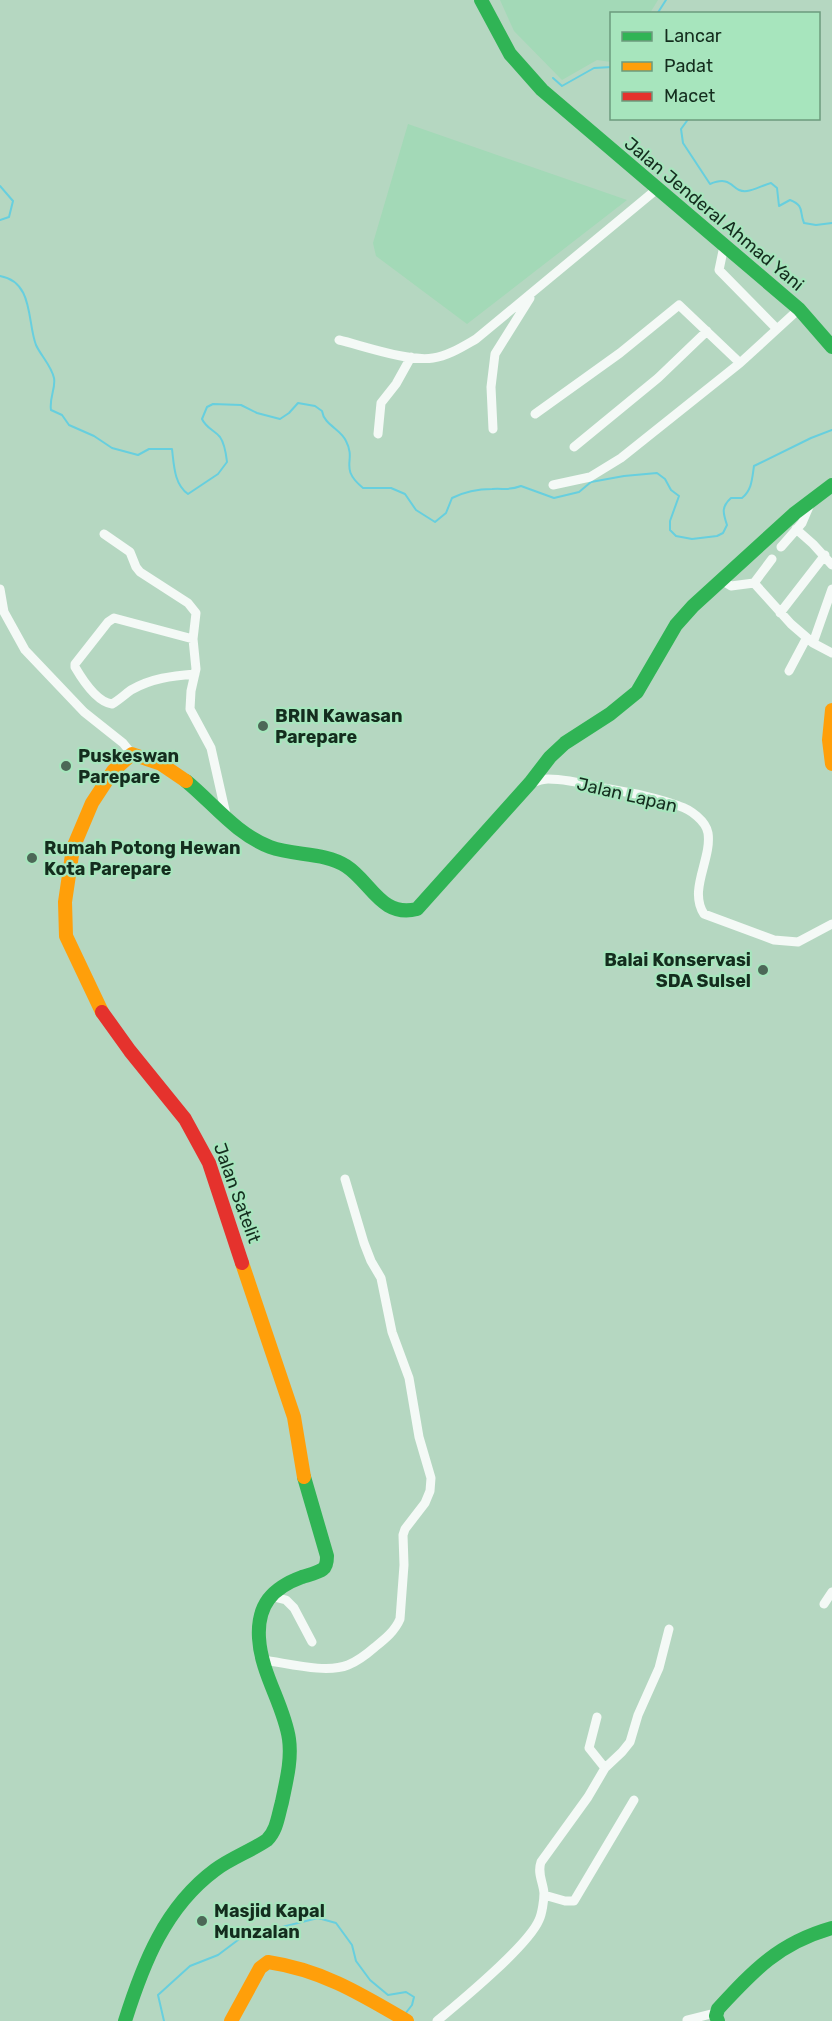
<svg xmlns="http://www.w3.org/2000/svg" width="832" height="2021" font-family="Rubik,sans-serif">
<style>
.built{fill:#a3d9b7}
.lines{fill:none;stroke-linecap:round;stroke-linejoin:round}
.stream{stroke:#67cfde;stroke-width:2}
.street{stroke:#f4f9f6;stroke-width:9}
.fast{stroke:#30b455;stroke-width:14}
.slow{stroke:#ff9f0a;stroke-width:14}
.jam{stroke:#e5322d;stroke-width:14}
.poi-dot{fill:#4c6857;stroke:#a7e5bd;stroke-width:2}
.labels{text-anchor:middle;dominant-baseline:central;stroke-width:4.5;stroke-linejoin:round;paint-order:stroke}
.street-label{font-size:18px;fill:#142d1e;stroke:#a7e5bd}
.poi-label{font-size:18px;font-weight:bold;fill:#142d1e;stroke:#a7e5bd;text-anchor:start}
</style>
<rect width="100%" height="100%" fill="#b5d7c1"/>
<path class="built" d="M500,0H658L650,13L612,14L611,62L597,60L562,80L514,31Z
M408,124L627,200L467,324L376,256L373,243Z"/>
<g class="lines">
<path class="stream" d="M657,14L666,0
M553,78L562,86L594,68L612,67
M689,118L681,129L683,143L710,184C734,174 731,193 747,191C755,190 763,185 771,183L777,188L779,206L790,200C805,206 799,211 804,223L816,225L832,223
M0,186L13,201L9,217L0,220
M0,276C34,282 27,322 36,345C41,356 51,365 54,378C56,388 49,398 51,410L62,415L69,425L94,436L112,448L138,455L149,449H172C174,465 174,484 188,494L218,474L227,462C226,454 225,444 220,437C214,430 206,428 202,419L207,407L213,404L241,405L257,413L280,419L289,413L298,403L315,406L322,411C324,425 341,429 346,441C357,462 338,467 363,488H391L405,494L416,510L435,522L446,513L452,498C464,492 478,489 492,489C504,488 508,491 521,486L554,498L579,492L591,482L624,476L657,473L665,479L671,490L679,496L670,521V530L676,536L692,539L717,536L723,533L727,525C723,513 721,507 731,498H742C752,490 752,479 754,466L811,438L832,430
M164,2021L158,1995L190,1966L218,1955L242,1937L318,1918L336,1923L352,1945L356,1961L370,1980L388,1995L406,1992L414,1997L412,2005L405,2014"/>
<path class="street" d="M724,246L719,270L777,329
M339,340C364,346 409,362 433,358C448,356 462,347 476,339L657,189
M535,414L620,353L679,305L740,363
M493,429L491,387L495,354L530,298
M378,434L381,403L396,384L411,357
M574,447L658,378L707,331
M553,485L590,477L621,458L740,363L799,309
M796,529L813,544L832,565
M104,534L130,552L136,567L140,572L188,603L196,613L193,639L196,669L191,691L190,709L211,748L227,819
M781,547L802,523L811,502
M721,580L731,586L754,583L772,559
M754,583L791,624L813,643
M0,589L4,612L25,650L84,712L123,743L132,754
M832,589L813,643L832,653
M780,613L825,555
M193,639L114,618L108,622L75,664V667C82,679 97,702 112,704C119,700 124,695 131,690C152,678 172,676 195,674
M789,671L806,639
M530,783C536,782 542,779 548,779C565,779 582,783 598,787C625,792 653,796 679,806C690,809 706,821 708,833C712,859 688,890 704,914L774,940L798,942L832,924
M270,1596L286,1600L294,1608L312,1642
M824,1604L832,1592
M263,1660C287,1663 326,1674 348,1665C358,1661 367,1654 375,1647C385,1639 395,1631 400,1619L404,1565L403,1535L405,1529L425,1503L430,1491L431,1478L419,1437L409,1378L392,1332L381,1278L371,1261L364,1243L345,1179
M597,1717L589,1748L605,1768
M544,1895L565,1901H574L634,1800
M687,2020L711,2014L716,2016
M437,2021C461,2001 528,1946 539,1920C542,1914 544,1900 544,1893C543,1882 537,1873 541,1862L588,1797L605,1768L622,1752L630,1742L638,1715L659,1668L669,1629"/>
<path class="fast" d="M481,0L510,54L542,90L799,309L832,347
M186,781C215,805 235,833 270,847C294,856 324,852 346,866C371,882 381,918 417,909L530,783L550,757L565,743L610,714L637,692L676,625L693,606L795,513L832,485
M125,2021C143,1964 165,1907 215,1870C231,1858 251,1851 267,1840C277,1830 278,1816 282,1802C286,1782 292,1760 289,1739C284,1705 261,1674 259,1638C257,1605 272,1588 302,1577C308,1575 318,1573 323,1569C327,1566 327,1560 327,1556L304,1477
M718,2021L716,2016L718,2009C754,1970 779,1943 832,1928"/>
<path class="slow" d="M832,710L829,740L832,764
M102,1012L66,936L65,902L73,848L92,803L113,771L132,754L161,764L186,781
M242,1263L294,1417L304,1477
M231,2021L260,1968L268,1962C322,1970 361,1994 407,2021"/>
<path class="jam" d="M102,1012L130,1051L185,1119L209,1163L242,1263"/>
</g>
<g class="poi-dot">
<circle cx="263" cy="726" r="6"/>
<circle cx="66" cy="766" r="6"/>
<circle cx="32" cy="858" r="6"/>
<circle cx="763" cy="970" r="6"/>
<circle cx="202" cy="1921" r="6"/>
</g>
<g class="labels">
<g class="street-label">
<text transform="translate(714 214) rotate(40)">Jalan Jenderal Ahmad Yani</text>
<text transform="translate(627 795) rotate(13)">Jalan Lapan</text>
<text transform="translate(237 1193) rotate(70)">Jalan Satelit</text>
</g>
<g class="poi-label">
<text x="275" y="716">BRIN Kawasan<tspan x="275" dy="21">Parepare</tspan></text>
<text x="78" y="756">Puskeswan<tspan x="78" dy="21">Parepare</tspan></text>
<text x="44" y="848">Rumah Potong Hewan<tspan x="44" dy="21">Kota Parepare</tspan></text>
<text x="751" y="960" text-anchor="end">Balai Konservasi<tspan x="751" dy="21">SDA Sulsel</tspan></text>
<text x="214" y="1911">Masjid Kapal<tspan x="214" dy="21">Munzalan</tspan></text>
</g>
</g>
<rect x="610" y="12" width="210" height="108" fill="#a7e5bd" stroke="#6c9b7d" stroke-width="1.5"/>
<rect x="622" y="32" width="30" height="9" fill="#30b455" stroke="#6c9b7d" stroke-width="1.5"/>
<text x="664" y="42" font-size="18" fill="#142d1e">Lancar</text>
<rect x="622" y="62" width="30" height="9" fill="#ff9f0a" stroke="#6c9b7d" stroke-width="1.5"/>
<text x="664" y="72" font-size="18" fill="#142d1e">Padat</text>
<rect x="622" y="92" width="30" height="9" fill="#e5322d" stroke="#6c9b7d" stroke-width="1.5"/>
<text x="664" y="102" font-size="18" fill="#142d1e">Macet</text>
</svg>
